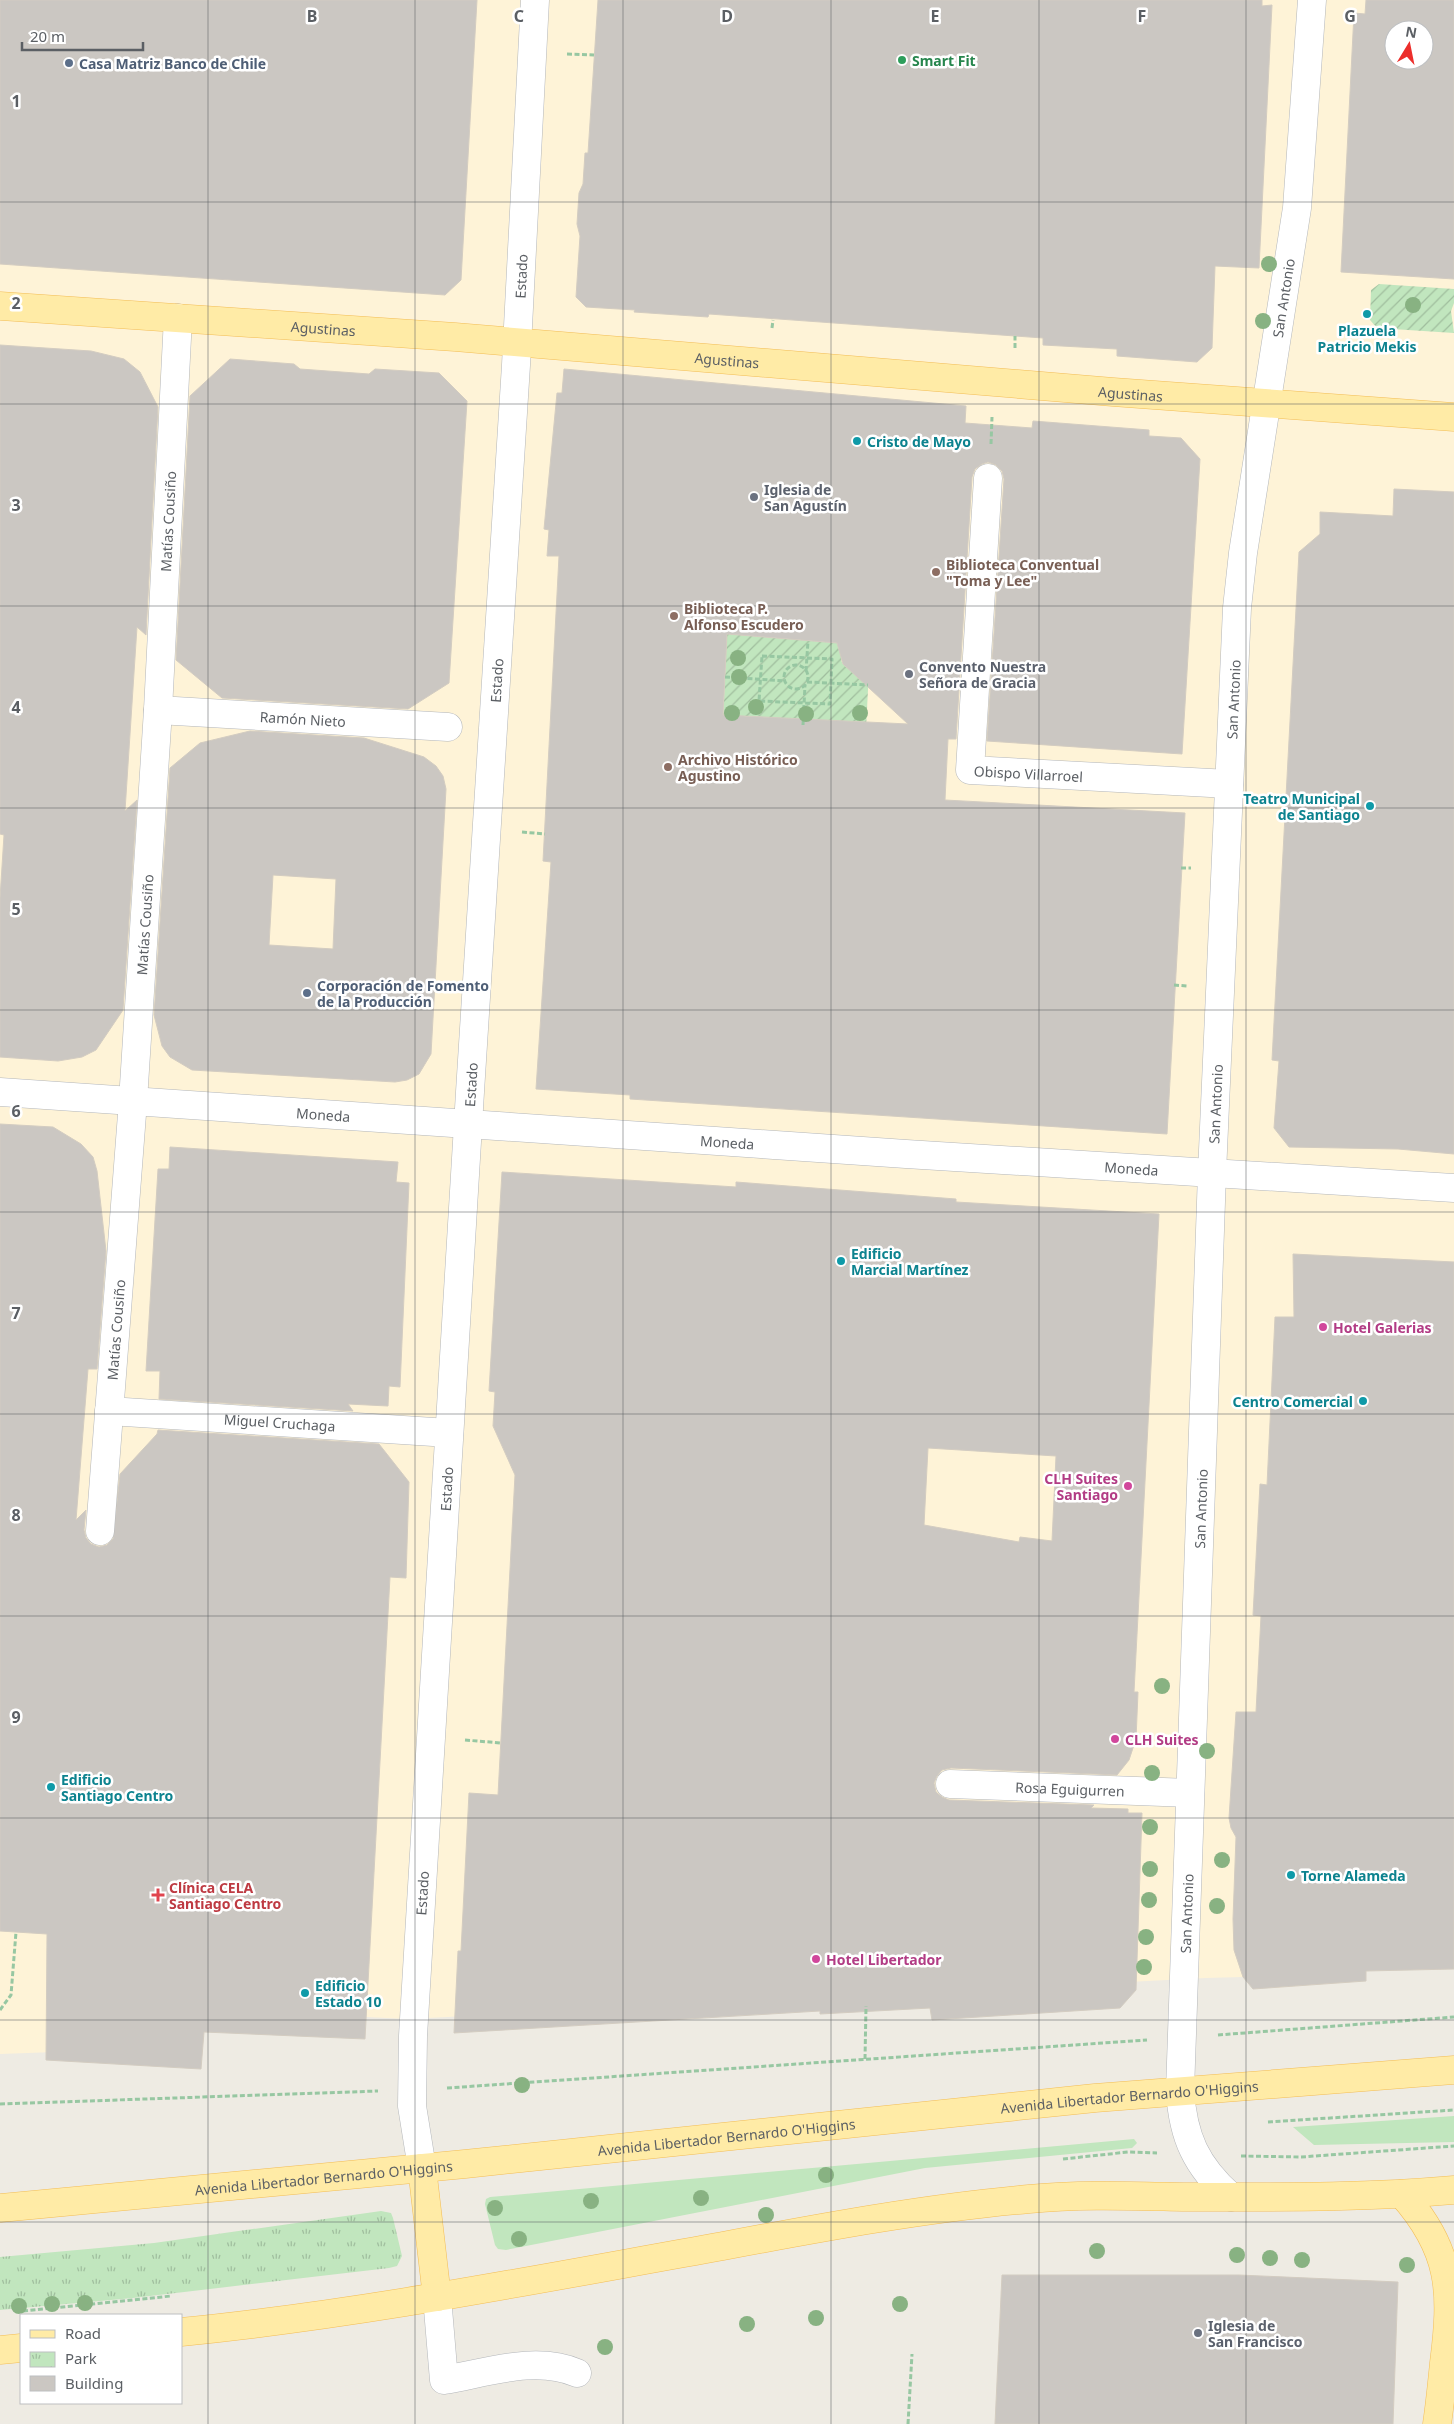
<svg xmlns="http://www.w3.org/2000/svg" width="1454" height="2424" font-family="'Noto Sans',sans-serif">
<style>
.commercial{fill:#fef3d7;fill-rule:evenodd}
.grass{fill:#c1e6be}
.park{fill:url(#park-tufts)}
.garden{fill:url(#garden-furrows)}
.building{fill:#cbc7c2;stroke:#d3ccc1;fill-rule:evenodd}
.lines{fill:none;stroke-linecap:round;stroke-linejoin:round}
.minor-casing{stroke:#b3b6ba;stroke-width:29}
.major-casing{stroke:#f3bd56;stroke-width:29}
.path{stroke:#97c7a2;stroke-width:3;stroke-dasharray:5 2.5;stroke-linecap:butt}
.minor{stroke:#fff;stroke-width:28}
.major{stroke:#ffeba6;stroke-width:28}
.tree{fill:#88b282}
.grid{fill:none;stroke:#5b5f64;stroke-width:1;stroke-opacity:0.55}
.leisure-dot{fill:#2e9e5b;stroke:#fff;stroke-width:2}
.service-dot{fill:#5c6f8a;stroke:#fff;stroke-width:2}
.culture-dot{fill:#0f9aa8;stroke:#fff;stroke-width:2}
.worship-dot{fill:#6b7280;stroke:#fff;stroke-width:2}
.education-dot{fill:#8d6e63;stroke:#fff;stroke-width:2}
.hotel-dot{fill:#d1479c;stroke:#fff;stroke-width:2}
.health-dot{fill:#e0444e;stroke:#fff;stroke-width:2}
.labels{text-anchor:middle;dominant-baseline:central;stroke-width:5;stroke-linejoin:round;paint-order:stroke}
.leisure-label{font-size:14px;font-weight:bold;fill:#27864d;stroke:#fff;text-anchor:start}
.service-label{font-size:14px;font-weight:bold;fill:#4e5e75;stroke:#fff;text-anchor:start}
.street-label{font-size:14px;fill:#5b5f64;stroke:#fff}
.culture-label{font-size:14px;font-weight:bold;fill:#0d838f;stroke:#fff;text-anchor:start}
.worship-label{font-size:14px;font-weight:bold;fill:#5b616d;stroke:#fff;text-anchor:start}
.education-label{font-size:14px;font-weight:bold;fill:#785e54;stroke:#fff;text-anchor:start}
.hotel-label{font-size:14px;font-weight:bold;fill:#b23c85;stroke:#fff;text-anchor:start}
.health-label{font-size:14px;font-weight:bold;fill:#be3a42;stroke:#fff;text-anchor:start}
.grid-label{font-size:16px;text-anchor:middle;font-weight:bold;fill:#5b5f64;stroke:#fff;stroke-width:5;stroke-linejoin:round;paint-order:stroke}
</style>
<defs>
<pattern id="park-tufts" width="24" height="20" patternUnits="userSpaceOnUse" patternTransform="scale(1.25)"><rect width="24" height="20" fill="#c1e6be"/><path d="M3 7l-1-3M5 7V3M7 7l1-3M15 17l-1-3M17 17v-4M19 17l1-3" fill="none" stroke="#a0be9e"/></pattern>
<pattern id="garden-furrows" width="10" height="10" patternUnits="userSpaceOnUse" patternTransform="scale(1.25)"><rect width="10" height="10" fill="#c1e6be"/><path d="M-1 1l2-2M0 10L10 0M9 11l2-2" fill="none" stroke="#a0be9e"/></pattern>
</defs>
<rect width="100%" height="100%" fill="#eeebe3"/>
<path class="commercial" d="M0,0H1454V1969L1366,1971V1981L1272,1988V1981L1258,1989L1252,1987V1982H1249V1984L1243,1977L1206,1978L408,2019L195,2009L192,2047L0,2054ZM1394,30H1424V60H1394Z"/>
<path class="grass" d="M1454,2116V2142L1314,2145L1293,2127Z
M1134,2139L1137,2143L1132,2148L925,2168L506,2250L498,2249L495,2245L485,2204L486,2199L490,2197Z"/>
<path class="park" d="M381,2211L391,2213L393,2218L402,2256L397,2266L389,2268L133,2298L0,2310V2257L154,2243Z"/>
<path class="garden" d="M1379,284L1454,289V303L1451,311L1454,333L1377,328L1370,320L1371,290Z
M727,634L850,644C842,650 836,662 848,668C853,671 863,670 869,670L866,729L753,716H738V721L723,720Z"/>
<path class="building" d="M0,0H477L461,280L445,295L0,264Z
M598,0H1262V6L1272,5L1259,268L1215,266L1212,348L1197,362L1117,356V349L1043,345V338L709,314L708,317L634,312L635,310L586,307L576,297L580,236L577,224L579,193L583,184L585,153H588Z
M1366,0H1454V279L1341,272L1354,13L1365,14ZM1394,30H1424V60H1394Z
M0,345L91,351L124,359L140,372L158,407L146,635L137,627L125,811L137,800L123,1010L96,1050L82,1057L58,1061L0,1057V898L4,835L0,834Z
M230,359L294,364L300,369L369,374L375,369L439,373L467,401L449,683L408,709L222,698L176,660L190,396Z
M564,369L966,406L965,423L1032,428L1033,421L1149,430V436L1181,438L1200,459L1182,754L987,741L1004,479L1002,471L996,465L988,462L982,464L975,469L972,477L956,739H948L945,800L1185,813L1167,1134L630,1099V1095L536,1089L551,862L543,861L559,556H547L549,530L544,529L557,393H562ZM727,634L837,643L843,664L908,724L723,715Z
M1394,489L1454,492V1154L1398,1149L1289,1147L1274,1128L1279,1061L1272,1060L1299,552L1320,534V512L1393,516Z
M250,731L364,738L424,757L436,766L443,776L446,789L431,1054L419,1074L407,1080L395,1082L192,1070L170,1057L162,1046L154,1015L170,768L200,743ZM273,875L336,879L333,949L269,945Z
M0,1124L53,1127L81,1144L93,1157L97,1171L106,1251L97,1369H88L76,1520L86,1510L84,1530L86,1538L91,1544L99,1547L107,1545L113,1539L120,1474L157,1434L158,1430L379,1444L409,1482L406,1578L390,1577L365,2039L204,2032L201,2069L46,2060L47,1934L0,1931Z
M170,1147L398,1162L396,1182L409,1183L400,1387L389,1386L388,1406L348,1404L353,1411L159,1399L160,1371H146L158,1169H169Z
M502,1172L736,1187V1182L956,1199V1202L1159,1214L1134,1692H1138L1136,1739L1129,1760L1117,1775L951,1768L942,1770L937,1776L934,1783L936,1792L942,1797L949,1800L1094,1805L1091,1808L1128,1809V1813H1142L1136,1990L1120,2008L932,2020L930,2008L820,2014V2011L454,2033L458,1951H461L469,1793L498,1795L515,1475L493,1426L495,1392L489,1391ZM928,1448L1056,1456L1052,1541L1020,1537L1019,1542L924,1525Z
M1293,1254L1454,1262V1969L1366,1971V1981L1253,1989L1243,1977L1234,1950L1233,1919L1236,1837L1231,1828L1229,1818L1236,1712H1256L1261,1616L1253,1615L1260,1484L1267,1485L1275,1317H1294Z
M1002,2275H1239L1398,2282L1393,2424H995Z"/>
<g class="lines">
<g class="minor-casing">
<g id="minor">
<path id="s1" d="M988,478L970,770L1229,784"/>
<path id="s2" d="M158,710L448,727"/>
<path id="s3" d="M0,1092L906,1154L1454,1188"/>
<path id="s4" d="M109,1411L449,1433"/>
<path id="s5" d="M100,1531L133,1101L158,710L178,318"/>
<path id="s6" d="M950,1784L1190,1793"/>
<path id="s7" d="M422,2168L412,2106L413,2036L470,1092L516,365L535,0"/>
<path id="s8" d="M1231,2197C1196,2166 1183,2137 1180,2091L1212,1173L1237,608L1243,553L1297,208L1312,0"/>
<path d="M437,2297L444,2380C486,2373 536,2355 577,2373"/>
</g>
</g>
<g class="major-casing">
<g id="major">
<path id="s9" d="M0,306L455,337L1113,392L1454,417"/>
<path d="M422,2168L437,2297"/>
<path d="M1402,2194C1452,2250 1453,2292 1444,2363C1442,2383 1440,2404 1437,2424"/>
<path id="s10" d="M0,2208L465,2164L1095,2098L1454,2070"/>
<path d="M181,2332C363,2314 543,2278 723,2246C824,2227 926,2208 1029,2199C1080,2194 1132,2196 1183,2197C1274,2197 1364,2198 1454,2190"/>
<path d="M0,2350L21,2348"/>
</g>
</g>
<path class="path" d="M567,54L594,55
M772,328L773,320
M1015,348V336
M991,444L992,417
M762,656L832,659L830,704L759,701Z
M784 677a12 12 0 1 1 24 0a12 12 0 1 1-24 0Z
M806,671L808,641
M725,677L785,681
M807,682L868,685
M803,725L805,685
M522,832L545,834
M1181,868H1191
M1174,985L1187,986
M465,1740L501,1743
M0,2010L11,1995L16,1932
M1218,2035L1454,2017
M865,2059L866,2006
M447,2088L1147,2040
M0,2104L378,2091
M1268,2122L1454,2110
M1241,2156L1301,2157L1454,2146
M1063,2159L1128,2152L1157,2153
M23,2311L171,2296
M908,2424L912,2354"/>
<use href="#minor" class="minor"/>
<use href="#major" class="major"/>
</g>
<g class="tree">
<circle cx="1269" cy="264" r="8"/>
<circle cx="1413" cy="305" r="8"/>
<circle cx="1263" cy="321" r="8"/>
<circle cx="738" cy="658" r="8"/>
<circle cx="739" cy="677" r="8"/>
<circle cx="756" cy="707" r="8"/>
<circle cx="732" cy="713" r="8"/>
<circle cx="860" cy="713" r="8"/>
<circle cx="806" cy="714" r="8"/>
<circle cx="1162" cy="1686" r="8"/>
<circle cx="1207" cy="1751" r="8"/>
<circle cx="1152" cy="1773" r="8"/>
<circle cx="1150" cy="1827" r="8"/>
<circle cx="1222" cy="1860" r="8"/>
<circle cx="1150" cy="1869" r="8"/>
<circle cx="1149" cy="1900" r="8"/>
<circle cx="1217" cy="1906" r="8"/>
<circle cx="1146" cy="1937" r="8"/>
<circle cx="1144" cy="1967" r="8"/>
<circle cx="522" cy="2085" r="8"/>
<circle cx="826" cy="2175" r="8"/>
<circle cx="701" cy="2198" r="8"/>
<circle cx="591" cy="2201" r="8"/>
<circle cx="495" cy="2208" r="8"/>
<circle cx="766" cy="2215" r="8"/>
<circle cx="519" cy="2239" r="8"/>
<circle cx="1097" cy="2251" r="8"/>
<circle cx="1237" cy="2255" r="8"/>
<circle cx="1270" cy="2258" r="8"/>
<circle cx="1302" cy="2260" r="8"/>
<circle cx="1407" cy="2265" r="8"/>
<circle cx="85" cy="2303" r="8"/>
<circle cx="52" cy="2304" r="8"/>
<circle cx="900" cy="2304" r="8"/>
<circle cx="19" cy="2306" r="8"/>
<circle cx="816" cy="2318" r="8"/>
<circle cx="747" cy="2324" r="8"/>
<circle cx="605" cy="2347" r="8"/>
</g>
<path class="grid" d="M208,0V2424M415,0V2424M623,0V2424M831,0V2424M1039,0V2424M1246,0V2424M0,202H1454M0,404H1454M0,606H1454M0,808H1454M0,1010H1454M0,1212H1454M0,1414H1454M0,1616H1454M0,1818H1454M0,2020H1454M0,2222H1454"/>
<circle class="leisure-dot" cx="902" cy="60" r="5"/>
<g class="service-dot">
<circle cx="69" cy="63" r="5"/>
<circle cx="307" cy="993" r="5"/>
</g>
<g class="culture-dot">
<circle cx="1367" cy="314" r="5"/>
<circle cx="857" cy="441" r="5"/>
<circle cx="1370" cy="806" r="5"/>
<circle cx="841" cy="1261" r="5"/>
<circle cx="1363" cy="1401" r="5"/>
<circle cx="51" cy="1787" r="5"/>
<circle cx="1291" cy="1875" r="5"/>
<circle cx="305" cy="1993" r="5"/>
</g>
<g class="worship-dot">
<circle cx="754" cy="497" r="5"/>
<circle cx="909" cy="674" r="5"/>
<circle cx="1198" cy="2333" r="5"/>
</g>
<g class="education-dot">
<circle cx="936" cy="572" r="5"/>
<circle cx="674" cy="616" r="5"/>
<circle cx="668" cy="767" r="5"/>
</g>
<g class="hotel-dot">
<circle cx="1323" cy="1327" r="5"/>
<circle cx="1128" cy="1486" r="5"/>
<circle cx="1115" cy="1739" r="5"/>
<circle cx="816" cy="1959" r="5"/>
</g>
<path class="health-dot" d="M155.5 1887.5h5v5h5v5h-5v5h-5v-5h-5v-5h5z"/>
<g class="labels">
<g class="leisure-label">
<text x="912" y="60">Smart Fit</text>
</g>
<g class="service-label">
<text x="79" y="63">Casa Matriz Banco de Chile</text>
<text x="317" y="985">Corporación de Fomento<tspan x="317" dy="16">de la Producción</tspan></text>
</g>
<g class="street-label">
<text stroke="none"><textPath href="#s7" startOffset="1896">Estado</textPath></text>
<text stroke="none"><textPath href="#s8" startOffset="1919">San Antonio</textPath></text>
<text stroke="none"><textPath href="#s9" startOffset="324">Agustinas</textPath></text>
<text stroke="none"><textPath href="#s9" startOffset="729">Agustinas</textPath></text>
<text stroke="none"><textPath href="#s9" startOffset="1134">Agustinas</textPath></text>
<text stroke="none"><textPath href="#s5" startOffset="1012">Matías Cousiño</textPath></text>
<text stroke="none"><textPath href="#s7" startOffset="1491">Estado</textPath></text>
<text stroke="none"><textPath href="#s8" startOffset="1514">San Antonio</textPath></text>
<text stroke="none"><textPath href="#s2" startOffset="145">Ramón Nieto</textPath></text>
<text stroke="none"><textPath href="#s1" startOffset="351">Obispo Villarroel</textPath></text>
<text stroke="none"><textPath href="#s5" startOffset="608">Matías Cousiño</textPath></text>
<text stroke="none"><textPath href="#s7" startOffset="1086">Estado</textPath></text>
<text stroke="none"><textPath href="#s8" startOffset="1109">San Antonio</textPath></text>
<text stroke="none"><textPath href="#s3" startOffset="324">Moneda</textPath></text>
<text stroke="none"><textPath href="#s3" startOffset="729">Moneda</textPath></text>
<text stroke="none"><textPath href="#s3" startOffset="1134">Moneda</textPath></text>
<text stroke="none"><textPath href="#s5" startOffset="202">Matías Cousiño</textPath></text>
<text stroke="none"><textPath href="#s4" startOffset="171">Miguel Cruchaga</textPath></text>
<text stroke="none"><textPath href="#s7" startOffset="681">Estado</textPath></text>
<text stroke="none"><textPath href="#s8" startOffset="704">San Antonio</textPath></text>
<text stroke="none"><textPath href="#s6" startOffset="120">Rosa Eguigurren</textPath></text>
<text stroke="none"><textPath href="#s7" startOffset="276">Estado</textPath></text>
<text stroke="none"><textPath href="#s8" startOffset="299">San Antonio</textPath></text>
<text stroke="none"><textPath href="#s10" startOffset="1135">Avenida Libertador Bernardo O'Higgins</textPath></text>
<text stroke="none"><textPath href="#s10" startOffset="730">Avenida Libertador Bernardo O'Higgins</textPath></text>
<text stroke="none"><textPath href="#s10" startOffset="325">Avenida Libertador Bernardo O'Higgins</textPath></text>
</g>
<g class="culture-label">
<text x="1367" y="330" text-anchor="middle">Plazuela<tspan x="1367" dy="16">Patricio Mekis</tspan></text>
<text x="867" y="441">Cristo de Mayo</text>
<text x="1360" y="798" text-anchor="end">Teatro Municipal<tspan x="1360" dy="16">de Santiago</tspan></text>
<text x="851" y="1253">Edificio<tspan x="851" dy="16">Marcial Martínez</tspan></text>
<text x="1353" y="1401" text-anchor="end">Centro Comercial</text>
<text x="61" y="1779">Edificio<tspan x="61" dy="16">Santiago Centro</tspan></text>
<text x="1301" y="1875">Torne Alameda</text>
<text x="315" y="1985">Edificio<tspan x="315" dy="16">Estado 10</tspan></text>
</g>
<g class="worship-label">
<text x="764" y="489">Iglesia de<tspan x="764" dy="16">San Agustín</tspan></text>
<text x="919" y="666">Convento Nuestra<tspan x="919" dy="16">Señora de Gracia</tspan></text>
<text x="1208" y="2325">Iglesia de<tspan x="1208" dy="16">San Francisco</tspan></text>
</g>
<g class="education-label">
<text x="946" y="564">Biblioteca Conventual<tspan x="946" dy="16">"Toma y Lee"</tspan></text>
<text x="684" y="608">Biblioteca P.<tspan x="684" dy="16">Alfonso Escudero</tspan></text>
<text x="678" y="759">Archivo Histórico<tspan x="678" dy="16">Agustino</tspan></text>
</g>
<g class="hotel-label">
<text x="1333" y="1327">Hotel Galerias</text>
<text x="1118" y="1478" text-anchor="end">CLH Suites<tspan x="1118" dy="16">Santiago</tspan></text>
<text x="1125" y="1739">CLH Suites</text>
<text x="826" y="1959">Hotel Libertador</text>
</g>
<g class="health-label">
<text x="169" y="1887">Clínica CELA<tspan x="169" dy="16">Santiago Centro</tspan></text>
</g>
</g>
<g class="grid-label">
<text x="312" y="22">B</text>
<text x="519" y="22">C</text>
<text x="727" y="22">D</text>
<text x="935" y="22">E</text>
<text x="1142" y="22">F</text>
<text x="1350" y="22">G</text>
<text x="16" y="107">1</text>
<text x="16" y="309">2</text>
<text x="16" y="511">3</text>
<text x="16" y="713">4</text>
<text x="16" y="915">5</text>
<text x="16" y="1117">6</text>
<text x="16" y="1319">7</text>
<text x="16" y="1521">8</text>
<text x="16" y="1723">9</text>
</g>
<rect x="20" y="2314" width="162" height="90" fill="#ffffff" stroke="#bdbfc1"/>
<rect x="30" y="2330" width="25" height="8" fill="#ffeba6" stroke="#bdbfc1"/>
<text x="65" y="2339" font-size="15" fill="#5b5f64">Road</text>
<rect x="30" y="2352" width="25" height="15" fill="url(#park-tufts)" stroke="#bdbfc1"/>
<text x="65" y="2364" font-size="15" fill="#5b5f64">Park</text>
<rect x="30" y="2376" width="25" height="15" fill="#cbc7c2" stroke="#bdbfc1"/>
<text x="65" y="2389" font-size="15" fill="#5b5f64">Building</text>
<g transform="translate(1409 45) rotate(10)"><circle r="24" fill="#ffffff" stroke="#bdbfc1"/>
<path d="M0-4L9 19L0 12L-9 19Z" fill="#ec2e2b"/>
<text y="-8" font-size="14" font-weight="bold" text-anchor="middle" fill="#5b5f64">N</text>
</g>
<path d="M22 42v8h121v-8" fill="none" stroke="#5b5f64" stroke-width="2.5"/>
<text x="30" y="42" font-size="15" fill="#5b5f64" stroke="#ffffff" stroke-width="4" paint-order="stroke">20 m</text>
</svg>
